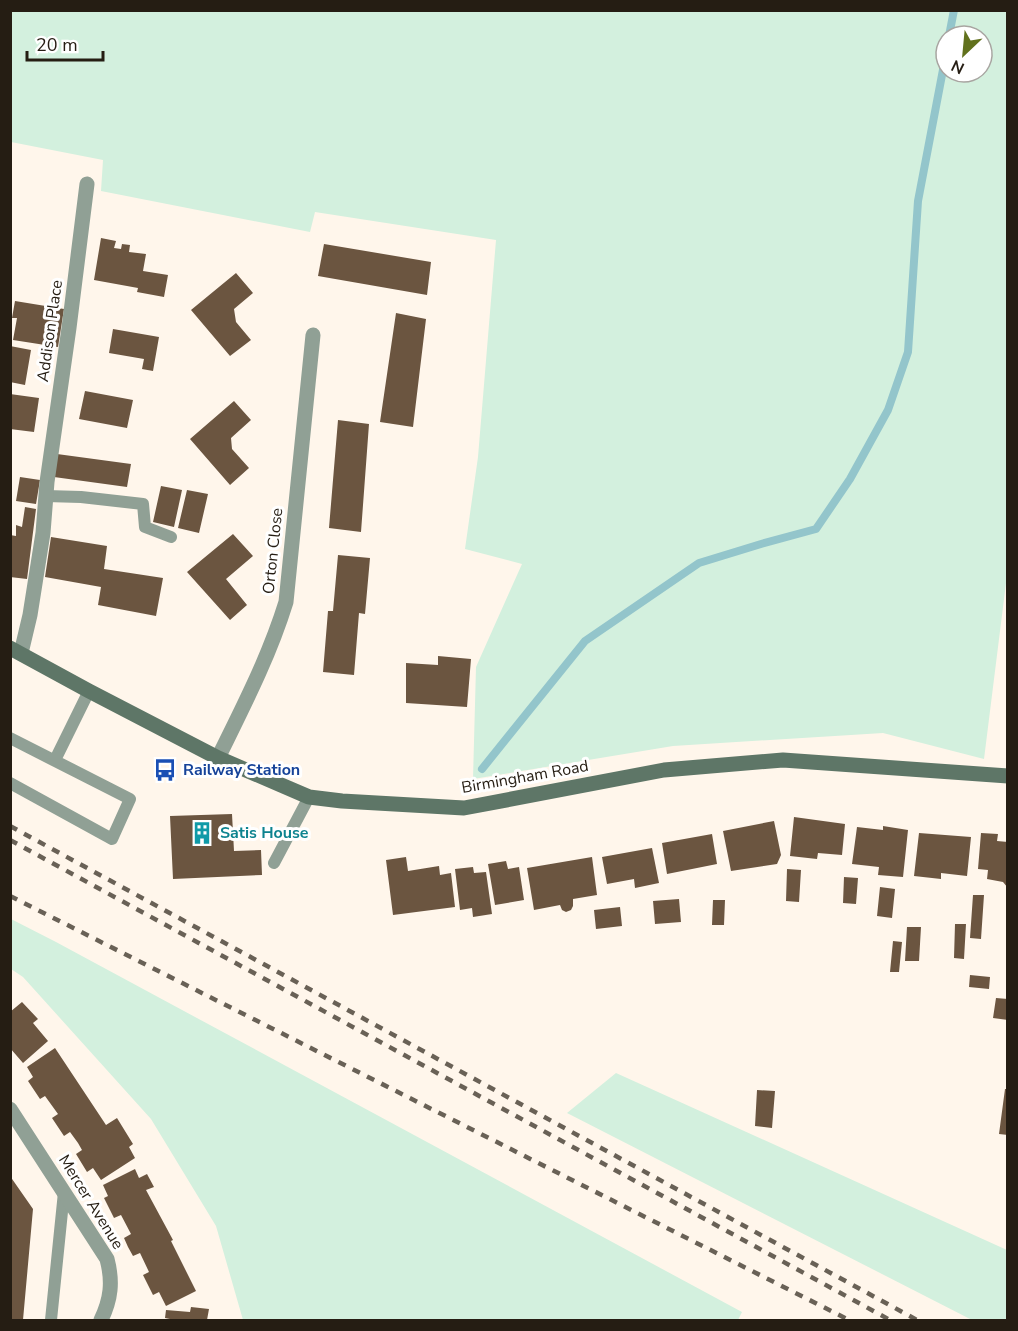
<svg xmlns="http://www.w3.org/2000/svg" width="1018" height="1331" font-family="'Nunito Sans',sans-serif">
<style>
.green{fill:#d3f0de;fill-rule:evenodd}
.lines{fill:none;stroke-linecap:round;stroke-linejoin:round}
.stream{stroke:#93c5cb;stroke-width:8}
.building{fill:#6b5540}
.service{stroke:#90a095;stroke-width:12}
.minor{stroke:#90a095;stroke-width:15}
.secondary{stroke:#5e7667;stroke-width:15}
.rail{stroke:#696156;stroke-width:4.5;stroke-dasharray:8 8;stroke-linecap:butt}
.labels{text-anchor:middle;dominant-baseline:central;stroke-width:6;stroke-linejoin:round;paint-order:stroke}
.street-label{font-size:16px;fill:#251d13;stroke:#fff}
.transit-label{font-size:16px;font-weight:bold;fill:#164399;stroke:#fff;text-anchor:start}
.culture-label{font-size:16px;font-weight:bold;fill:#0d838f;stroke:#fff;text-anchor:start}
</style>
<rect width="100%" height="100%" fill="#fff6eb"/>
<path class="green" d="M10,11H1007L1008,567L984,759L883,733L673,746L473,779L476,667L522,564L465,549L478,457L496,240L315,212L310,232L101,191L103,160L11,142ZM946,36H982V72H946Z
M11,919L56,942L742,1312L738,1320H243L216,1226L151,1119L23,977L11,969Z
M616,1073L1007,1250V1320H972L567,1113Z"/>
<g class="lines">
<path class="stream" d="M949,36L954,10
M482,769L585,641L699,563L761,544L816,529L850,479L888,410L908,352L918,201L946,54"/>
</g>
<path class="building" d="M101,238L116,241L114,248L121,249L122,244L130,245L129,252L146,254L143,271L168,275L164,297L137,292L138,288L94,280Z
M324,244L431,262L427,295L318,276Z
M236,273L253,293L234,309L236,322L251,340L230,356L191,310Z
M15,301L64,309L58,347L13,340L17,318H12Z
M396,313L426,319L413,427L380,422Z
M113,329L159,337L153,371L142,369L144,359L109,353Z
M10,346L31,350L25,385L10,382Z
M85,391L133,400L127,428L79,419Z
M10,394L39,398L34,432L10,429Z
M234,401L251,420L231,438L232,449L249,468L230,485L190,439Z
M338,420L369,424L361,532L329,528Z
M57,454L131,464L127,487L54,477Z
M20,477L40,480L36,504L16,501Z
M161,486L182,490L174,527L153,522Z
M187,490L208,494L199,533L178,528Z
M25,507L36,509L27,579L10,577V535L16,536V525L22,527Z
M233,534L253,556L226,579L247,605L230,620L187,572Z
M51,537L107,546L104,569L163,578L156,616L98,605L101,587L45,577Z
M338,555L370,558L365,614L359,613L354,675L323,672L328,611H333Z
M438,656L471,659L467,707L406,703V663L438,665Z
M232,814L234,851L261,850L262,875L173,879L170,816Z
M794,817L845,824L842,855L818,853L817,859L790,856Z
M774,821L781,855L777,864L731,871L723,831Z
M883,826L908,830L903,877L878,875L879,867L852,864L857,827L883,830Z
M919,833L971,837L967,876L941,873V879L914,876Z
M981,833L998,834L997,841L1008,842V888L1003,882L987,879L988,870L978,869Z
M712,834L717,864L667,874L662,843Z
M652,848L659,883L635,888L634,879L607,884L602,857Z
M406,857L408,871L439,866L440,875L451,873L455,907L393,915L386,860Z
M592,857L597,895L573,899V906L571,910L566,912L562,910L560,905L534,910L527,868Z
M506,861L508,869L519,867L524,900L495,905L488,864Z
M473,867L474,873L486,872L492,914L473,917L472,908L460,910L455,869Z
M787,869L801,870L799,902L786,901Z
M844,877L858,878L856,904L843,903Z
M880,887L895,889L892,918L877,916Z
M973,895H984L981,939L970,938Z
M679,899L681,922L655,924L653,901Z
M713,900H725L724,925H712Z
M620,907L622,926L596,929L594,910Z
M955,924H966L964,959L954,958Z
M907,927H921L919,961H905Z
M893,941L902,942L899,972H890Z
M970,975L990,977L989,989L969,987Z
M996,998L1008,999V1020L993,1018Z
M22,1002L38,1019L33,1023L48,1041L23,1063L10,1048V1012Z
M55,1048L106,1125L117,1118L133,1144L129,1147L135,1158L101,1180L93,1168L87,1172L76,1154L82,1150L78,1143L70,1132L64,1136L52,1118L58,1114L45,1096L40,1099L28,1081L33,1077L27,1067Z
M1005,1089H1008V1135L999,1134Z
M757,1090L775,1091L772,1128L755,1126Z
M135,1169L139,1178L147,1174L154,1187L146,1190L173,1240L171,1241L196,1291L166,1306L159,1292L153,1295L143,1275L149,1272L140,1253L133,1256L128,1247L124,1238L131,1234L121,1215L114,1218L104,1198L108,1196L103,1185Z
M10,1176L33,1209L23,1320H10Z
M191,1307L209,1309L207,1320H169L170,1319L165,1318L166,1310L190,1312Z"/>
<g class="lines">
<path class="service" d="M46,496L81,497L143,504L145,527L171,537
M10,738L130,799L112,839L10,783
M55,760L89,691
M274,863L309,797
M51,1320L64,1192"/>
<path class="minor" d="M21,653L30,615L43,533L47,482L69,328L87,184
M218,758C243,707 269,657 286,602L313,335
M10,1109L107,1259C113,1282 111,1299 101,1320"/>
<path class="secondary" d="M10,648L89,691L218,758L309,797L342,801L464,808L664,770L783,760L1008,776"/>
<path class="rail" d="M10,826L917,1320
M10,840L890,1320
M10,896L849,1320"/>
</g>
<defs>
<g id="bus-bare" transform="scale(1.8)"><path d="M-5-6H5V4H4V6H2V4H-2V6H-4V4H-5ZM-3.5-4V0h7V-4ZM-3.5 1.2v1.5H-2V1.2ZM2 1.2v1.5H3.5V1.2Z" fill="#1a4fb4" stroke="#fff" stroke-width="2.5" paint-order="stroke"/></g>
<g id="building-bare" transform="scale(1.8)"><path d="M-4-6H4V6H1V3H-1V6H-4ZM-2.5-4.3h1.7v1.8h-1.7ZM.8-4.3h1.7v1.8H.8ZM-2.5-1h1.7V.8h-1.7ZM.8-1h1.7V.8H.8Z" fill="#0f9aa8" stroke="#fff" stroke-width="2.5" paint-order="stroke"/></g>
</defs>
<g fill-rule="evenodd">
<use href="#bus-bare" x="165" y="770"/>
<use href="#building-bare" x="202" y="833"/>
</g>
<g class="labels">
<g class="street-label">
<text transform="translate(50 331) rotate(-82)">Addison Place</text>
<text transform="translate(273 551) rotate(-84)">Orton Close</text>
<text transform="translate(525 777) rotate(-10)">Birmingham Road</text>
<text transform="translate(91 1202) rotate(58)">Mercer Avenue</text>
</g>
<g class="transit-label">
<text x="183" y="770">Railway Station</text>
</g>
<g class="culture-label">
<text x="220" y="833">Satis House</text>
</g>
</g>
<rect width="1018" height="1331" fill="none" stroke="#251d13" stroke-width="24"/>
<g transform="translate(964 54) rotate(206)"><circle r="28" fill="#ffffff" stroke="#a8a5a1" stroke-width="1.5"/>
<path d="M0-4.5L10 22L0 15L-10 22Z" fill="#61711d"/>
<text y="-9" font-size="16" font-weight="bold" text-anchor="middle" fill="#251d13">N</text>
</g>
<path d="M27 51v9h76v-9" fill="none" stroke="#251d13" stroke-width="3"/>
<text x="36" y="51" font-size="18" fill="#251d13" stroke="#ffffff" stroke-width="4.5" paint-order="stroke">20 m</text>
</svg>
